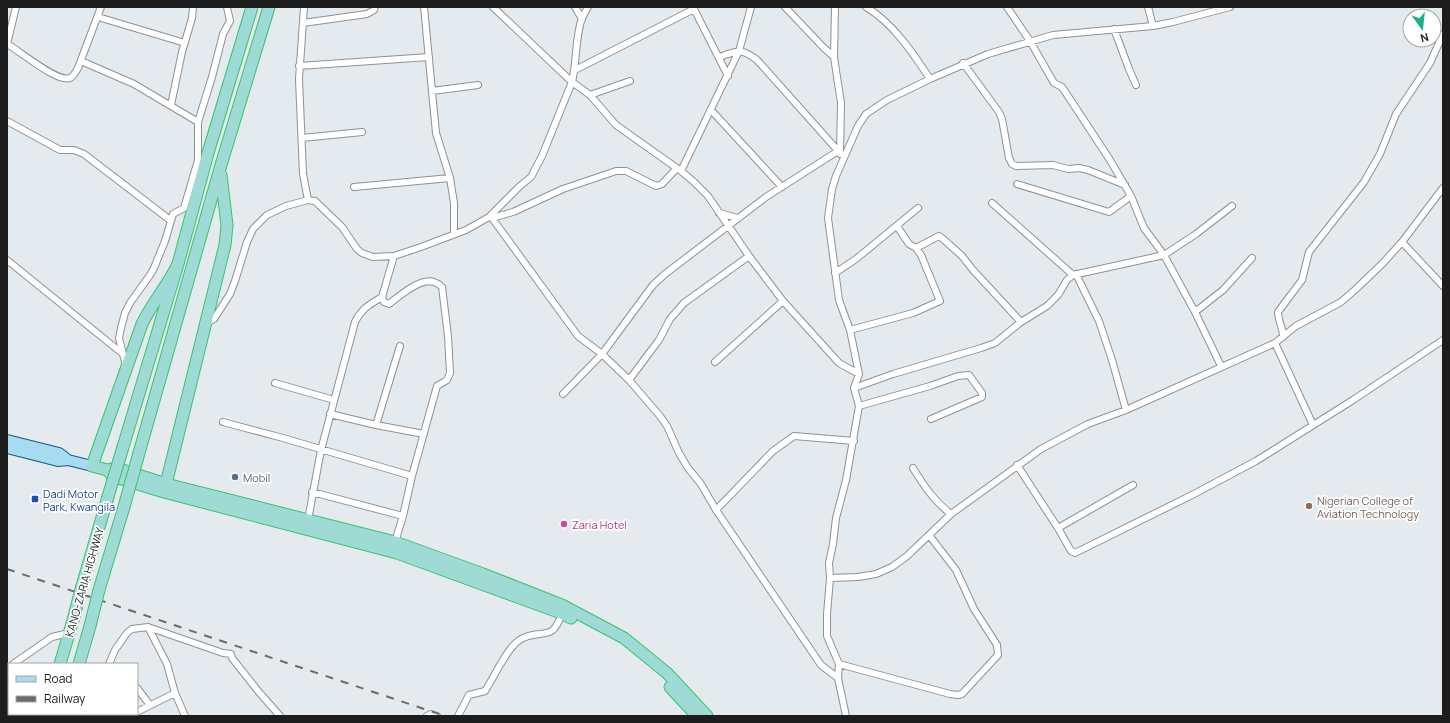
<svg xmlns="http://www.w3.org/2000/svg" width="1450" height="723" font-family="Manrope,sans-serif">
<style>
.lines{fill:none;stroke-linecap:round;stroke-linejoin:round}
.minor-casing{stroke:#919191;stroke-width:8}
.primary-casing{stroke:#125984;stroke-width:12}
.trunk-casing{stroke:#3ac36d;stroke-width:13}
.minor{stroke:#fff;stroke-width:6}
.primary{stroke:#a7dbf0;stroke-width:10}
.trunk{stroke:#9edbd5;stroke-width:11}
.rail{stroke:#6b6b6b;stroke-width:2;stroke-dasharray:8 8;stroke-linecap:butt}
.trunk-bridge-casing{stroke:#3ac36d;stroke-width:13;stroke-linecap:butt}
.trunk-bridge{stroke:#9edbd5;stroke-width:11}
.service-dot{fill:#5c6f8a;stroke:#fff;stroke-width:1.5}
.transit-dot{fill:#1a4fb4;stroke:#fff;stroke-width:1.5}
.education-dot{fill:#8d6e63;stroke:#fff;stroke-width:1.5}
.hotel-dot{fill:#d1479c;stroke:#fff;stroke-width:1.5}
.labels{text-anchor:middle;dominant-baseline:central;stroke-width:3.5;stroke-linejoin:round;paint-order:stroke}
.service-label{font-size:11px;fill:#4e5e75;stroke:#fff;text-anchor:start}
.transit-label{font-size:11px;fill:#164399;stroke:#fff;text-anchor:start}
.education-label{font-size:11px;fill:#785e54;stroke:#fff;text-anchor:start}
.hotel-label{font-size:11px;fill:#b23c85;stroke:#fff;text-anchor:start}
.street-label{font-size:11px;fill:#1d1d1d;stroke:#fff}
</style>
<rect width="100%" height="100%" fill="#e4eaed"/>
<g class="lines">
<g class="minor-casing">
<path id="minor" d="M304,7L299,79L303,174L308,200
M424,7L436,133L450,178L454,203V234
M493,7L572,82L590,95L616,125L681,171L694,182L708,196L749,256L783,301L839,363L859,374
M575,7L582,19
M693,7L728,76
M785,7L823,47L834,57
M835,7L834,57L841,103L840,154
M866,7C893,23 913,53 930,79
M1007,7L1030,41L1054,83L1062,87L1110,160L1131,196L1144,228L1164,255L1195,312L1221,366
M1148,7L1153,26
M98,17L185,43
M303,23L367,14L374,10L375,7
M1114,29L1129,69L1136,85
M7,44C20,51 57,83 70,78C74,76 76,71 78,68L101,7
M7,44L16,7
M719,57C738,51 740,47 757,60L840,153
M81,61L134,84L198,122
M963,63L999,112L1002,119L1009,158L1012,164L1016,166L1053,165L1068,169L1079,168L1088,170L1125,185
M299,66L429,57
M575,70L694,9
M432,91L478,85
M590,95L630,81
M171,105L182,52L192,18L193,7
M711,110L782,187
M7,121L60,150H74L84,154L170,220
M302,138L362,132
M681,171L739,51L751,7
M1017,184L1109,212L1131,196
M354,187L450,178
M992,203L1073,275
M719,213L738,218
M489,217L492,218L578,336L602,354L629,380L660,416L667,426L679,453L688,468L701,484L716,510L821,665L838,678
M492,218L513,212L563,189L616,171H626L656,186L662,184L677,168
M1402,242L1443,286
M916,248L939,236L942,238L962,256L973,270L1021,322
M7,260L123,354
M835,273L856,259L918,208
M1076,274L1099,321L1112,360L1126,410
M382,297L384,302L389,304C399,296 421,277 434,282C437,283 440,285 442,287L448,336L450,373L447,380L437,386L412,476L403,516L395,542
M1195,312L1223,290L1252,258
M206,323L214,319L230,294L235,281L247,242L253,229L267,215L286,206L308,200L315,201L342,227L357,249L362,253L373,257L394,256L421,247L466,230L489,217L520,186L531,177L542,156L572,82C577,62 575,37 582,18C584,14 586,11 588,7
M850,330L913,313L940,301L921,255L916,248L909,244L897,226
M1283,337C1283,327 1278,321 1278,312L1302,280L1309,252L1364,182L1380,154L1396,114L1430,63L1443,34
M1275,343L1313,425
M715,362L783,301
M126,366L119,338L121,328L125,313L130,303L150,275L154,268L165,241L173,214L184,208L198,160V122L212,77L223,34L230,21L227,7
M629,380L659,340L670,319L684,303L749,256
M275,383L334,400
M854,388L893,374L981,348L995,343L1021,322L1047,306L1058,295L1067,280L1073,275L1164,255L1196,234L1232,206
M563,394L602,354L653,285L665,274L766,197L838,151
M859,406L930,386L958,376L969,375L982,393V397L931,419
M330,414L376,425L424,434
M223,422L283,438L412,476
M376,425L400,346
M1017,465L1058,528L1071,551L1075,553L1194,494L1256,461L1353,400L1443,340
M913,468C924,486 934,501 951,514
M312,492L403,516
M716,510L773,451L794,436L854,441
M308,520L321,450L355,322C362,308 369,305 382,297L394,256
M1058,528L1133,485
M830,578L858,577L876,574L892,567L907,556L951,514L1041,449L1088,424L1126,410L1275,343L1296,326L1341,302L1356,289L1383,263L1402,242L1443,188
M148,627L167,664L175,693L185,716
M13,664L52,637L69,633
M109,664L115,650L127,633L132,629L148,627L223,653L231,654L232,658L258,691L280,716
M839,664L950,694L958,695L962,694L998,655L997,645L974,609L956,570L929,535
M7,668L9,667
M137,688L150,705
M137,712L175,693
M89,716L90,714
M427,716L431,714L437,716
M458,716L469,695L485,691C494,677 503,657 513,646C526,630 546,637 553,630C557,626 560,619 562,614
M846,716L838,678L839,664L827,636V614L830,578L829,563L833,544L836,518L846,480L859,406L854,388L859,374L850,330L839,300L828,218L832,189L836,176L858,126L866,114L887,100L930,79L988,54L1053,35L1153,26L1173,22L1230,7"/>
</g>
<g class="primary-casing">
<path id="primary" d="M7,440L59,453L68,460L92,466
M7,448L58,461L68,460"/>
</g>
<g class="trunk-casing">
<path id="trunk" d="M178,264C168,285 152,303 142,324L92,466L107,470L116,468L166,484L395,542L483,574L562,605L624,638L667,673L707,716
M123,447L178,264L208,153L252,7
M139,453L221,165L269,7
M108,470L112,476L164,492L397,553L561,613L571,618
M166,484L225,245L227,225L221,175
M82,586L107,500
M99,590L124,507
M60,664L73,620
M79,664L90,626
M670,687L697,716
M45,716L46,714
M64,716L65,714"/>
</g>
<use href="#minor" class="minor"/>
<use href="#primary" class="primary"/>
<use href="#trunk" class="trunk"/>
<path class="rail" d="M7,569L445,716"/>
<g class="trunk-bridge-casing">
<path id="trunk-bridge" d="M107,500L123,447
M124,507L139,453
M73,620L82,586
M90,626L99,590"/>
</g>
<use href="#trunk-bridge" class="trunk-bridge"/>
</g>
<circle class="service-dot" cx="235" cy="477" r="4"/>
<rect class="transit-dot" x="31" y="495" width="8" height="8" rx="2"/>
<circle class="education-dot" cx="1309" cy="506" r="4"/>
<circle class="hotel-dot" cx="564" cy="524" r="4"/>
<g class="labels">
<g class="service-label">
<text x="243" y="477">Mobil</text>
</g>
<g class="transit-label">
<text x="43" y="493">Dadi Motor<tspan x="43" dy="13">Park, Kwangila</tspan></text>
</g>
<g class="education-label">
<text x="1317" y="500">Nigerian College of<tspan x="1317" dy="13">Aviation Technology</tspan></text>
</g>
<g class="hotel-label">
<text x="572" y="524">Zaria Hotel</text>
</g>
<g class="street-label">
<text transform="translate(84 582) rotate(-74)">KANO-ZARIA HIGHWAY</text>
</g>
</g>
<rect width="1450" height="723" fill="none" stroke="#1d1d1d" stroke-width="16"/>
<rect x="8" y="663" width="130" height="52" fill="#ffffff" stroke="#a5a5a5"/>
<rect x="16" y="676" width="20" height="6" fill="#a7dbf0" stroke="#a5a5a5"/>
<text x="44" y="683" font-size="12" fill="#1d1d1d">Road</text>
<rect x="16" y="696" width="20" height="6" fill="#6b6b6b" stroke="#a5a5a5"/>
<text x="44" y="703" font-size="12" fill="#1d1d1d">Railway</text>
<g transform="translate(1422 28) rotate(165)"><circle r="19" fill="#ffffff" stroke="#a5a5a5"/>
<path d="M0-3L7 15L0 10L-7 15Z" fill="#19b286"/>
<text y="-6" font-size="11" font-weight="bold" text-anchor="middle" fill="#1d1d1d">N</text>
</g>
</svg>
